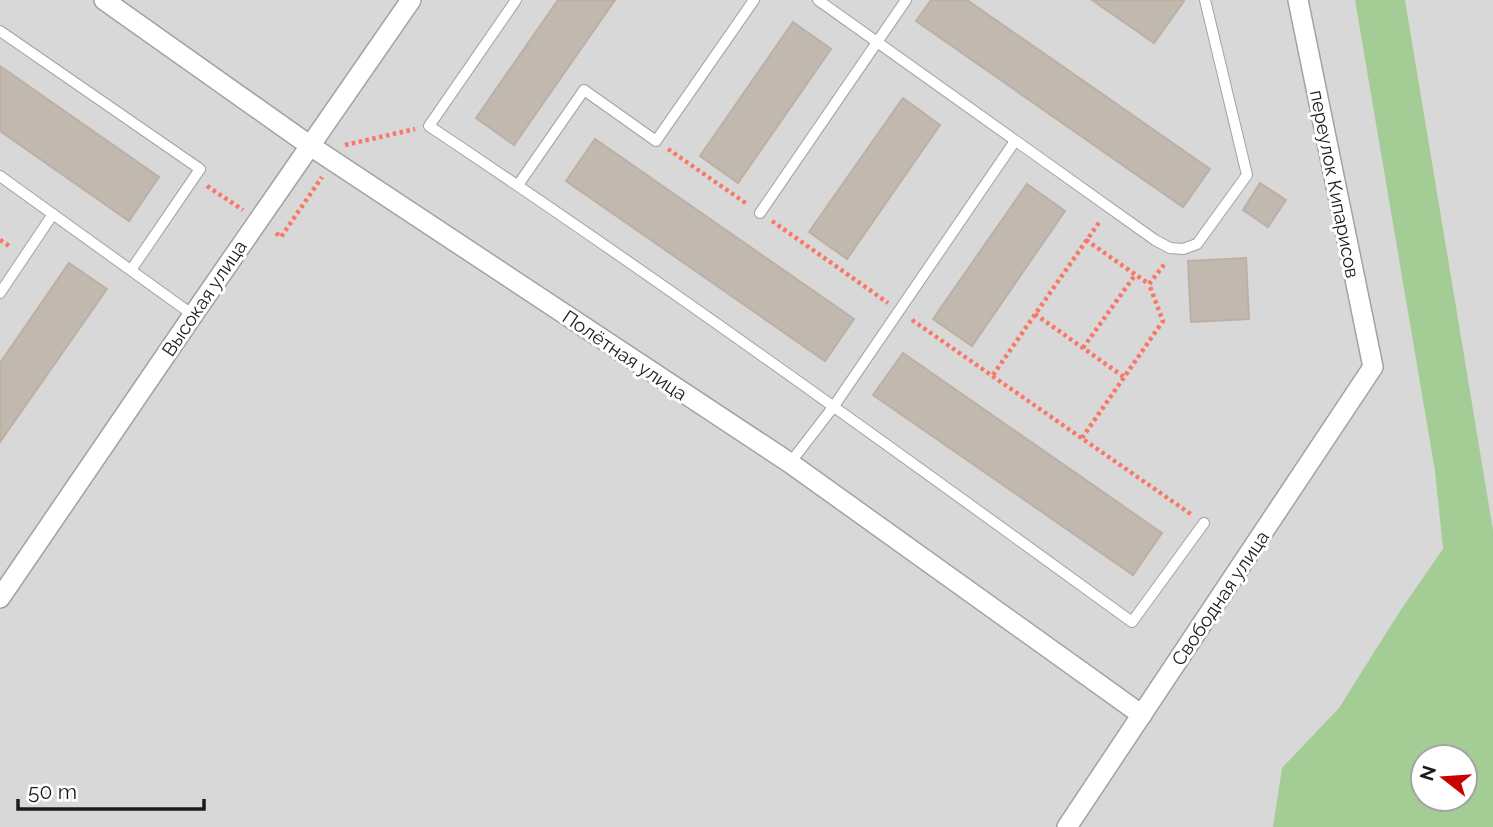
<svg xmlns="http://www.w3.org/2000/svg" width="1493" height="827" font-family="Raleway,sans-serif">
<style>
.residential{fill:#d9d8d8;fill-rule:evenodd}
.forest{fill:#a4cd95;fill-rule:evenodd}
.building{fill:#c1b8b0;stroke:#beafa3;stroke-width:2}
.lines{fill:none;stroke-linecap:round;stroke-linejoin:round}
.lane-casing{stroke:#a2a2a2;stroke-width:12}
.street-casing{stroke:#a2a2a2;stroke-width:22}
.path{stroke:#fa7665;stroke-width:4.5;stroke-dasharray:3.5 3.5;stroke-linecap:butt}
.lane{stroke:#fff;stroke-width:10}
.street{stroke:#fff;stroke-width:19}
.labels{text-anchor:middle;dominant-baseline:central;stroke-width:6;stroke-linejoin:round;paint-order:stroke}
.street-label{font-size:19px;fill:#1b1b1b;stroke:#fff}
</style>
<rect width="100%" height="100%" fill="#ede9e0"/>
<path class="residential" d="M0,0H1493V827H0ZM1423,757H1465V799H1423Z"/>
<path class="forest" d="M1355,0H1405L1493,530V827H1273L1282,768L1339,708L1400,611L1443,549L1435,471ZM1423,757H1465V799H1423Z"/>
<path class="building" d="M558,0H615L514,145L476,118Z
M931,0H967L1210,169L1183,207L916,21Z
M1092,0H1182L1184,1L1154,43Z
M793,22L831,49L738,183L700,156Z
M0,66L159,177L129,221L0,131Z
M903,98L940,125L847,259L809,232Z
M595,139L854,319L825,361L566,181Z
M1260,183L1286,200L1268,227L1243,210Z
M1027,184L1065,211L972,346L933,319Z
M1246,258L1249,319L1191,322L1188,261Z
M69,263L107,289L0,442V363Z
M903,353L1162,533L1133,575L873,395Z"/>
<g class="lines">
<g class="lane-casing">
<path id="lane" d="M516,0L429,126C668,285 900,454 1132,622L1204,523
M818,0L1155,240L1170,248L1183,249L1197,244L1247,175L1205,0
M0,31L200,169L131,270
M0,176L193,315
M518,185L584,90L656,141L754,0
M760,213L906,0
M0,293L53,214
M790,463L834,406L1015,141"/>
</g>
<g class="street-casing">
<path id="street" d="M104,0L309,145L790,463L1142,715
M0,598L193,315L411,0
M1067,827L1373,367L1298,0"/>
</g>
<path class="path" d="M345,145L415,129
M668,149L747,204
M207,186L243,210
M772,221L888,303
M276,233L281,237L322,177
M0,240L11,247
M1086,240L1149,284
M1035,314L1124,377
M912,320L1192,515
M1083,348L1135,275
M993,375L1100,221
M1082,438L1163,321L1149,284L1166,262"/>
<use href="#lane" class="lane"/>
<use href="#street" class="street"/>
</g>
<g class="labels">
<g class="street-label">
<text transform="translate(1335 184) rotate(79)">переулок Кипарисов</text>
<text transform="translate(204 298) rotate(-56)">Высокая улица</text>
<text transform="translate(625 355) rotate(34)">Полётная улица</text>
<text transform="translate(1220 598) rotate(-56)">Свободная улица</text>
</g>
</g>
<g transform="translate(1444 778) rotate(287)"><circle r="33" fill="#ffffff" stroke="#a4a4a4" stroke-width="2"/>
<path d="M0-5L12 26L0 18L-12 26Z" fill="#c60300"/>
<text y="-10" font-size="19" font-weight="bold" text-anchor="middle" fill="#1b1b1b">N</text>
</g>
<path d="M18 799v10h186v-10" fill="none" stroke="#1b1b1b" stroke-width="3.5"/>
<text x="28" y="799" font-size="21" fill="#1b1b1b" stroke="#ffffff" stroke-width="5" paint-order="stroke">50 m</text>
</svg>
